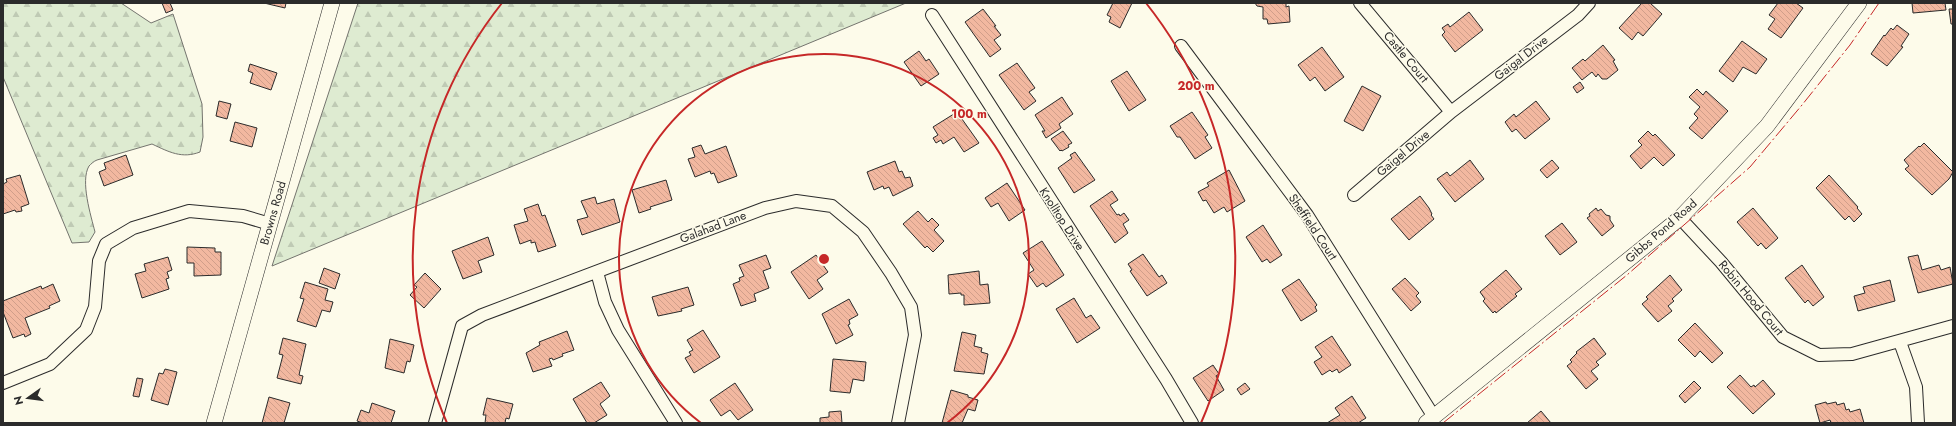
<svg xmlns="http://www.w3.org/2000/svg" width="1956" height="426" font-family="Jost,sans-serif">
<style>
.forest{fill:url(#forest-firs);stroke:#74746e}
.building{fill:url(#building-back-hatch);stroke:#2b2b2b}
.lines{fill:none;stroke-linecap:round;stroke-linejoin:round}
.minor-casing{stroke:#2b2b2b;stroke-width:14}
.tertiary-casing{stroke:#2b2b2b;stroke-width:16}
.minor{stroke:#fdfbea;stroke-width:12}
.tertiary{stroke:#fdfbea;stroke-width:15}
.power{stroke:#c62828;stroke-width:1;stroke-dasharray:14 3 2 3;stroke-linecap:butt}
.ring{fill:none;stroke:#c62828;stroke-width:2}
.labels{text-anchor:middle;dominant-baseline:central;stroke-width:3;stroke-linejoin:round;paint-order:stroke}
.street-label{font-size:12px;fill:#2b2b2b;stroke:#fdfbea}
.centre{fill:#c62828;stroke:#fdfbea;stroke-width:2}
.ring-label{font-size:12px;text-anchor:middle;font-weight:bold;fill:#c62828;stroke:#fdfbea;stroke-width:3;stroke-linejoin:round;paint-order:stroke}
</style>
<defs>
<pattern id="forest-firs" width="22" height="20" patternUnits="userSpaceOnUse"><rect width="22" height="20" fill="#deebd1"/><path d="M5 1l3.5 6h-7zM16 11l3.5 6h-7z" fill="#bfcab4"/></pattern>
<pattern id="building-back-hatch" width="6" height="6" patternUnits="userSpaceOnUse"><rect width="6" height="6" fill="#f2b8a0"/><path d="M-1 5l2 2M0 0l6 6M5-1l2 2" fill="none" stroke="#d09e8a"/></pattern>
</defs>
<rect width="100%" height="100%" fill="#fdfbea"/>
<path class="forest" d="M3,3H121L151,23L173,14L202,104L203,137L200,152C182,159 169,152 152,144L97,160C94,161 91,164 89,166C80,181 91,216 95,232L89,242L72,243L3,77Z
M358,3H906L272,266Z"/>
<path class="building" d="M162,3H170L173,10L166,13Z
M264,3H286L285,8Z
M1113,3H1132L1120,28L1109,22L1111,17L1107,15Z
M1255,3H1286V7L1289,6L1290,22L1268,24L1267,19H1263V7L1257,6Z
M1642,3H1650L1662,14L1643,36L1638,32L1632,40L1619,28Z
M1778,3H1796L1803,8L1781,38L1768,29L1775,19L1769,15Z
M1912,3H1945L1946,10L1913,13Z
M983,9L996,26H994L1001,35L994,40L1001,49L990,57L965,22Z
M1949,9H1953V24H1951Z
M1469,12L1483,30L1455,52L1442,35L1445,32L1442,28L1448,24L1450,27Z
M1897,25L1909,34L1901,46L1903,47L1887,66L1871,54L1884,35L1885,36L1891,28L1893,30Z
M1742,41L1767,59L1756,74L1743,67L1733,82L1719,71Z
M1603,45L1615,60L1613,61L1618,70L1607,79H1602L1598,74L1596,77L1592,72L1582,80L1572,68L1583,59L1585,61Z
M1322,47L1344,77L1325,91L1315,77L1310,81L1298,65Z
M919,51L926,61L929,59L939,74L921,86L904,62Z
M1017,63L1035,88L1029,92L1036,101L1024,110L999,75Z
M250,64L277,73L271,90L250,83L253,73L248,71Z
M1127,71L1146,100L1129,111L1111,81Z
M1580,82L1584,88L1577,93L1573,87Z
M1362,86L1381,96L1363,131L1344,121Z
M1697,89L1703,95L1706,91L1728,111L1702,139L1689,128L1698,118L1694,114L1700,107L1689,97Z
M1062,97L1073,114L1059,124L1061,128L1046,138L1042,131H1045L1035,115Z
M219,101L231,104L227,119L216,116Z
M1536,101L1550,119L1525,139L1516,129L1512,132L1505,122L1514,114L1516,117Z
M957,112L979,143L964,152L954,137L943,144L941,140L936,143L933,138L938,135L933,127Z
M1192,112L1208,135L1205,137L1212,148L1195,159L1180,137H1177L1170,126Z
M235,122L257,128L252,147L230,141Z
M1063,131L1072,143L1068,145L1069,147L1062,151L1061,150L1060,151L1051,139Z
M1648,131L1653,136L1655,134L1675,155L1663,166L1654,157L1641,169L1630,156L1642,145L1638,141Z
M1924,143L1953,172L1949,179L1932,195L1905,169L1909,166L1904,160L1919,146L1920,147Z
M701,145L705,154L726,146L737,176L718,183L714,173L711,174L710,171L695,177L688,159L695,157L692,148Z
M1075,152L1095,180L1074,193L1058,168L1072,158L1070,155Z
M126,155L133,175L104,186L99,172L106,169L104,163Z
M1470,160L1484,179L1455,202L1437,179L1447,172L1450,176Z
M1552,160L1559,168L1547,178L1540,170Z
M895,161L899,172L902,171L905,178L910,177L913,186L893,196L889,187L884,189L883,186L874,190L867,172Z
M1229,170L1245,201L1227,212L1224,207L1214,213L1206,200L1203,201L1198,192L1209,186L1207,183Z
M20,175L29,204L21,207L22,211L16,212L15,210L3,214V184L7,182L6,179Z
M1829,175L1858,207L1857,208L1862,214L1854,222L1849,216L1845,220L1816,188Z
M666,180L672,200L650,207L651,209L639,213L632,190Z
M1007,183L1025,210L1009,221L998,203L991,207L985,198Z
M1112,191L1118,200L1110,205L1117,215L1119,214L1120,216L1124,213L1129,220L1123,224L1128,233L1115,243L1090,206Z
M1420,196L1429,208L1432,214L1431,215L1434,219L1409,240L1391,219Z
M595,197L597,204L614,199L620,222L582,235L577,220L588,217L581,201Z
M538,204L542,216L545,215L556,246L538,252L535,242L531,243V240L520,244L514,225L528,221L524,209Z
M1596,208L1598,211L1601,209L1606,215L1610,216V220L1614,226L1602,236L1587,218L1590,216L1589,214Z
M1753,208L1778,238L1766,249L1761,243L1758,246L1737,222Z
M918,211L928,222L932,218L939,225L934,230L944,241L933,252L927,246L925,248L903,224Z
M1562,223L1577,242L1560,255L1545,236Z
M1263,225L1282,255L1270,263L1267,259L1262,262L1246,237Z
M488,237L494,255L478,261L482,272L463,279L452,251Z
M1042,241L1064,275L1046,287L1043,283L1037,287L1028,274L1034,270L1023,253Z
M187,247L215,248V252H221V275L194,276V263H187Z
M1143,254L1159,277L1162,275L1167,283L1147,296L1130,271L1132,270L1128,264Z
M766,255L771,268L763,271L769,288L754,294L756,301L741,306L733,284L740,281L739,278L744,276L739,265Z
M816,255L828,272L817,280L823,289L809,299L791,272Z
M1918,255L1922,270L1939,265L1941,270L1950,267L1953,284L1918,293L1908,257Z
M168,257L172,270L167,272L169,278L166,279L169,289L142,298L135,274L146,271L144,264Z
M1802,265L1824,297L1813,306L1808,300L1805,303L1785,278Z
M324,268L340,274L335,289L319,283Z
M1506,270L1522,289L1515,294L1517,296L1496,313L1495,311L1493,313L1483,301L1485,299L1480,292Z
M979,271L980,285L988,284L990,303L964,305V295H961V293L949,294L948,275Z
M425,273L441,289L424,308L410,295L417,287L414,285Z
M1670,275L1682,290L1672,299L1674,301L1668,306L1672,311L1658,322L1642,304L1648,299L1646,297Z
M1405,278L1419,293L1416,296L1421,302L1411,311L1392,289Z
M1299,279L1317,305L1315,307L1317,311L1301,321L1282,290Z
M1890,280L1895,301L1858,311L1854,296L1865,293L1863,287Z
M305,282L328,289L325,300L333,302L330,312L322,310L316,327L297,321L304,299L300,298Z
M53,284L60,301L49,306L50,308L25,318L31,334L25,337L24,334L13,338L3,312V301L41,286L42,289Z
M688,287L694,305L681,309L682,311L658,316L652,297Z
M1074,298L1086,318L1091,315L1100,328L1077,343L1056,309Z
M849,299L858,315L849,320L850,324L848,325L853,335L836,344L822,314Z
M1695,323L1723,353L1712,363L1700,351L1695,357L1678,340Z
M703,330L720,357L694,373L685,358L691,355L689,352L693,350L687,340Z
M567,331L574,350L562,354L563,356L553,360L552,358L549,359L552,366L533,372L526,353L540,345L539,342Z
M962,332L976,335L974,346L982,348L981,352L988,354L984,374L954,371Z
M1332,336L1351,365L1339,373L1337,369L1332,372L1330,370L1322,375L1314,362L1322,357L1315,347Z
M283,338L306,344L299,375L303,376L301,384L277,378L283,355L279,354Z
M1594,338L1606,354L1596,362L1599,365L1591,371L1598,379L1586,389L1567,366L1572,362L1570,360L1577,353L1576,352Z
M390,339L414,345L410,362L407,361L404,373L385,368Z
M833,359L866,362L864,381L853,379L850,393L830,391Z
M1213,365L1219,374L1216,376L1224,390L1208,401L1193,378Z
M165,369L177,372L168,405L151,400L159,373L163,374Z
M1740,375L1751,387L1754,385L1755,387L1763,380L1775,394L1753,414L1727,387Z
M137,378L143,379L139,397L133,396Z
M1694,381L1701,388L1685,403L1679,396Z
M601,382L610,396L600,404L607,415L594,423H587L573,399Z
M735,383L753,410L738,420L730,410L721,416L710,400Z
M1245,383L1250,389L1241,395L1237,389Z
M951,390L968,395V397L978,400L975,411L968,409L962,423H942Z
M1352,396L1366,418L1358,423H1327L1340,415L1335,408Z
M269,397L290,403L284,423H262Z
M487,398L513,404L509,419L506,418L505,423H485L486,415H483Z
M1826,402L1827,404L1836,402L1837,405L1844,403L1846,410L1849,409L1850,412L1860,409L1864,423H1831L1830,420L1820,423L1815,405Z
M372,403L395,411L391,423H363L357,421L361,410L369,413Z
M841,411L842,423H820V418L829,417V412Z
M1541,411L1551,423H1527Z"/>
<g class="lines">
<g class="minor-casing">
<path id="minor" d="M1360,3L1451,112
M932,15L1166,379L1192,423
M1181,46L1307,215L1434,417
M1354,195L1451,112L1578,15L1589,3
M1680,218L1721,262L1783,337L1819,355L1852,354L1953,326
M597,272L605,302L618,330L676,423
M1900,342L1916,387L1918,423
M3,383L50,364L86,330L95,307L99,261L106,244L133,228L189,211L243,216L270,224
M435,423L462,326L482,315L765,208L796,201L832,206L863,232L891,273L911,307L915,335L898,423"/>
</g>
<g class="tertiary-casing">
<path id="tertiary" d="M214,423L332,3
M1426,423L1680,218L1767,126L1859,3"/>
</g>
<use href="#minor" class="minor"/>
<use href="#tertiary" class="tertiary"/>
<path class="power" d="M1443,423L1627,275L1750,167L1802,105L1850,45L1879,3"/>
</g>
<g class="ring">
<path d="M701 423A205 205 0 1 1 947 423"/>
<path d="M447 423A411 411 0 0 1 502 3M1146 3A411 411 0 0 1 1201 423"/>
</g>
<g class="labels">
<g class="street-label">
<text transform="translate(1406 57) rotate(50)">Castle Court</text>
<text transform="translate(1521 58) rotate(-38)">Gaigal Drive</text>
<text transform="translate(1403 153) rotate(-40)">Gaigel Drive</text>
<text transform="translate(273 213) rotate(-74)">Browns Road</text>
<text transform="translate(1062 219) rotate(57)">Knolltop Drive</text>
<text transform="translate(713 227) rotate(-21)">Galahad Lane</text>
<text transform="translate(1313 227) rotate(56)">Sheffield Court</text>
<text transform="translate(1661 231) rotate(-41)">Gibbs Pond Road</text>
<text transform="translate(1751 298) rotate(50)">Robin Hood Court</text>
</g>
</g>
<circle cx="824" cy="259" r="6" class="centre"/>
<g class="ring-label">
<text x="1196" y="90">200 m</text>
<text x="969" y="118">100 m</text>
</g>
<rect width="1956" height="426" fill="none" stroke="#2b2b2b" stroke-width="8"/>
<g transform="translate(28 398) rotate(256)" stroke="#fdfbea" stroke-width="3" paint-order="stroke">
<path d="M0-3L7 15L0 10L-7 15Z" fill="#2b2b2b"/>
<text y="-6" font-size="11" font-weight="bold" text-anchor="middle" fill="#2b2b2b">N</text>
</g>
</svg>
